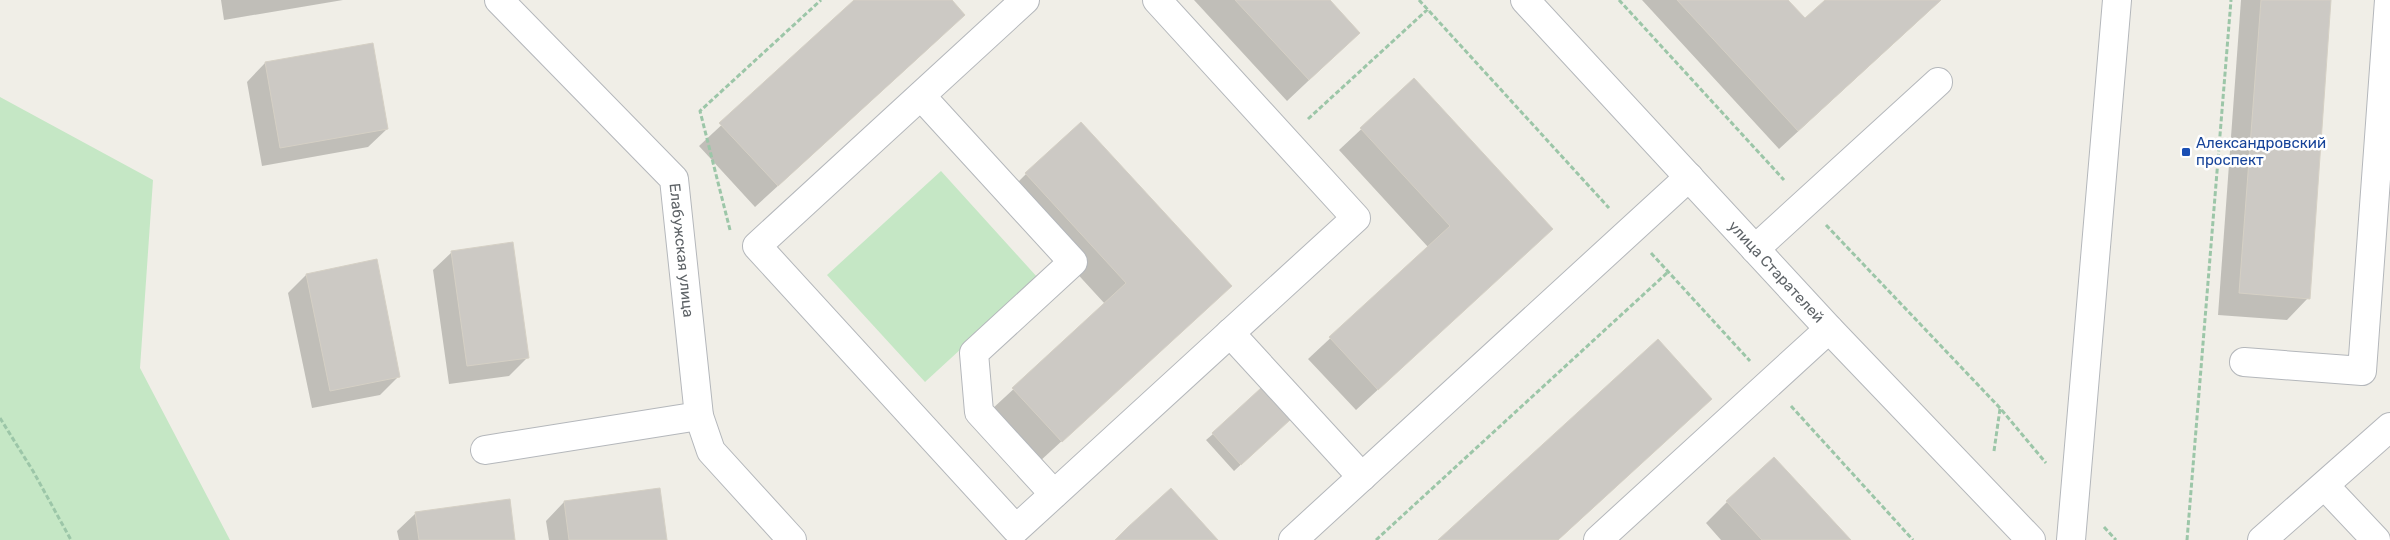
<svg xmlns="http://www.w3.org/2000/svg" width="2390" height="540" font-family="Rubik,sans-serif">
<style>
.green{fill:#c5e7c5}
.shadow{fill:#0003}
.building{fill:#ccc9c4;stroke:#d5d0c5}
.lines{fill:none;stroke-linecap:round;stroke-linejoin:round}
.minor-casing{stroke:#b4b7bb;stroke-width:30}
.path{stroke:#9cc6a8;stroke-width:3;stroke-dasharray:5 2.5;stroke-linecap:butt}
.minor{stroke:#fff;stroke-width:28}
.transit-dot{fill:#1a4fb4;stroke:#fff;stroke-width:2}
.labels{text-anchor:middle;dominant-baseline:central;stroke-width:5;stroke-linejoin:round;paint-order:stroke}
.transit-label{font-size:15px;fill:#164399;stroke:#fff;text-anchor:start}
.street-label{font-size:15px;fill:#5e6367;stroke:#fff}
</style>
<rect width="100%" height="100%" fill="#f0eee7"/>
<path class="green" d="M0,97L153,180L140,368L230,540H0Z
M941,171L1038,278L925,382L827,275Z"/>
<path class="shadow" d="M221,0H343L224,20Z
M856,0H950L942,36L755,207L699,146Z
M1194,0H1328L1359,33L1287,101Z
M1642,0H1787L1805,20L1827,0H1941L1779,149Z
M2241,0H2330L2308,298L2287,320L2218,315Z
M265,63L387,129L368,147L262,166L247,82Z
M1414,80L1551,229L1356,410L1308,359L1428,247L1339,150Z
M1026,174L1230,286L1039,462L991,410L1105,304L1005,195Z
M452,252L528,357L509,376L449,384L433,270Z
M306,275L399,376L380,395L312,408L288,293Z
M1711,399L1558,540H1440Z
M1281,427L1234,471L1206,440L1213,434Z
M564,502L665,540H549L546,521Z
M1727,502L1849,540H1721L1706,523Z
M416,513L514,540H399L397,531Z"/>
<path class="building" d="M854,0H952L965,15L778,186L719,123Z
M1235,0H1330L1360,33L1309,80Z
M1677,0H1788L1805,18L1825,0H1941L1798,131Z
M2261,0H2331L2310,299L2239,293Z
M373,43L388,129L280,148L265,62Z
M1414,78L1553,229L1378,390L1329,337L1450,226L1360,128Z
M1081,122L1232,286L1062,442L1012,388L1126,283L1025,173Z
M513,242L529,358L467,366L451,251Z
M377,259L400,377L330,391L306,274Z
M1658,339L1712,399L1570,529L1558,540H1438Z
M1261,388L1290,420L1241,465L1212,433Z
M1774,457L1851,540H1762L1726,501Z
M660,488L667,540H569L564,501Z
M1171,488L1218,540H1115L1128,527Z
M510,499L515,540H419L415,512Z"/>
<g class="lines">
<g class="minor-casing">
<g id="minor">
<path id="s1" d="M499,0L674,179L699,416L711,451L792,540"/>
<path d="M1025,0L757,246L1016,529L1356,218L1157,0"/>
<path id="s2" d="M1525,0L1829,329L2031,540"/>
<path d="M921,96L1073,262L974,353L979,412L1054,494"/>
<path d="M1755,249L1938,82"/>
<path d="M1230,333L1362,477"/>
<path d="M2244,362L2362,371L2389,0"/>
<path d="M485,450L699,416"/>
<path d="M2325,486L2376,540"/>
<path d="M1293,540L1689,177"/>
<path d="M1598,540L1829,329"/>
<path d="M2071,540L2117,0"/>
<path d="M2262,540L2390,427"/>
</g>
</g>
<path class="path" d="M1419,0L1609,208
M1619,0L1784,180
M1308,119L1428,9
M1826,225L2000,408L2046,463
M730,230L700,111L821,0
M1651,253L1750,361
M1791,406L1913,540
M0,418L33,471L71,540
M1994,451L2000,409
M2104,527L2116,540
M1376,540L1668,272
M2187,540L2231,0"/>
<use href="#minor" class="minor"/>
</g>
<rect class="transit-dot" x="2181" y="147" width="10" height="10" rx="2.5"/>
<g class="labels">
<g class="transit-label">
<text x="2196" y="143">Александровский<tspan x="2196" dy="17">проспект</tspan></text>
</g>
<g class="street-label">
<text stroke="none"><textPath href="#s1" startOffset="322">Елабужская улица</textPath></text>
<text stroke="none"><textPath href="#s2" startOffset="370">улица Старателей</textPath></text>
</g>
</g>
</svg>
